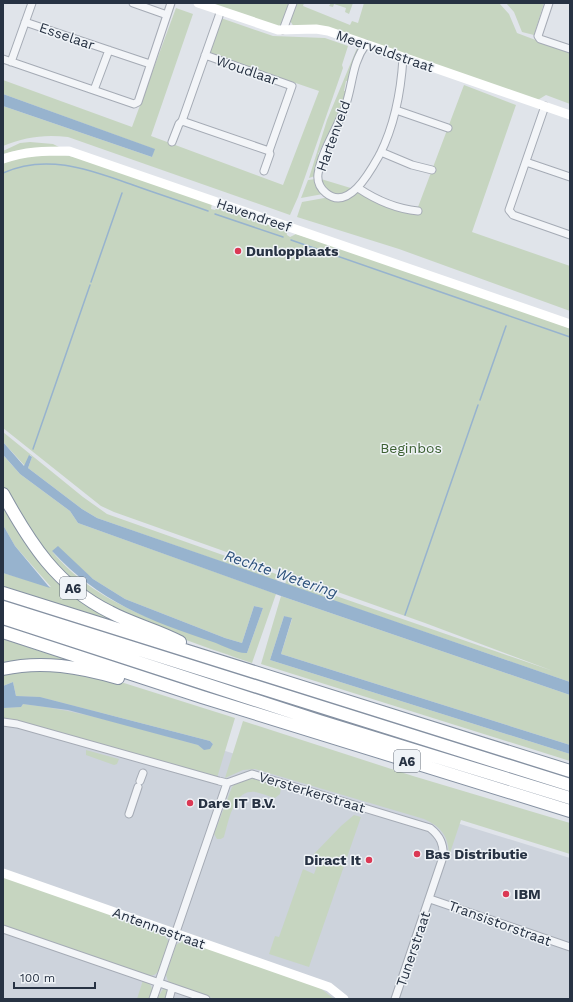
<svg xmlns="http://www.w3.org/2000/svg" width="573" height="1002" font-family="'Work Sans',sans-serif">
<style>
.built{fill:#cdd3dc}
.green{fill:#c6d5c0;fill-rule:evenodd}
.water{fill:#97b3ce}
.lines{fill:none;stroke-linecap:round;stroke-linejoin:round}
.stream{stroke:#97b3ce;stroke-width:1.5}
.street-casing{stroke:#a5abb5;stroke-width:9}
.highway-casing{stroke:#8591a2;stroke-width:14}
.street{stroke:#f3f5f8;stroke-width:7}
.secondary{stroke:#fff;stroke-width:9}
.highway{stroke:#fff;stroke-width:12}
.poi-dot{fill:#db3854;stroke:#eff3f7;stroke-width:1.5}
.labels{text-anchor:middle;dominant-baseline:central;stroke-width:3;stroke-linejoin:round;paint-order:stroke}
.shield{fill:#eff3f7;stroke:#636c79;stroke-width:1}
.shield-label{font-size:13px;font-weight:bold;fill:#273243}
.street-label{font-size:14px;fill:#273243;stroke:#eff3f7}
.poi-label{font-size:14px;font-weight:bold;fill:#273243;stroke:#eff3f7;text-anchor:start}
.park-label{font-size:14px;fill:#3c6032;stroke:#eff3f7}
.water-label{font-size:15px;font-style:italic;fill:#2c517b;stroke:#eff3f7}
</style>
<rect width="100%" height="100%" fill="#e0e4ea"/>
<path class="built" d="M38,693L570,858V999H3V698Z"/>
<path class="green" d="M207,3H289L281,25L277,27Z
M295,3H304L303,6L350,25L352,21L358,23L364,3H499L509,14L517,33L570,53V104L546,95L536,101L359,39L294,27L289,19Z
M331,3H353L349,14L345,12L346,8L334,4L333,7L329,6Z
M506,3H544L534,35L522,32L514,12Z
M176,8L193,14L151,136L283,185L319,91L208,53L218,17L273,36L325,38L348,46L342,65L343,68L298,197L290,215L68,137C45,134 24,137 3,146V106L152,157L154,149L3,94V80L132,127Z
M357,48L360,49L351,69L348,81H346L344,91H346L344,101H342L334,124L318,154L321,156L315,176L309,178L327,120Z
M464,85L516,105L472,232L570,266V311L399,249L297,217L302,202L358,192L386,207L415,215Z
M30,142L53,144L63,149L15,151L3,154V151L20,143Z
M28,155H65L78,158L212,203L211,209L215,210L218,206L286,230L287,235L290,237L296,234L319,241L570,328V682L285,584L287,579L553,671L425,623L301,579L288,574V572L281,569L280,571L114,512L101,506L3,428V163Z
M316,179L323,194L301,198L308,180Z
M321,179L354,189C339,198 327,196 321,179Z
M3,432L83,497L107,514L279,575L277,581L97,518L82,509L28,468L32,457L30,455L25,466L3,442Z
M3,455L20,474L70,511L78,523L276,594L252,663C166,633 69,606 23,520C18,511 4,493 3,483C2,474 3,464 3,455ZM52,551L77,565L93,579L125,599L225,638L242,643L254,606L263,608L247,653C180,628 99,610 52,551Z
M3,499L53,573L160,637L3,586V573L51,587L15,546L3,525Z
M281,596L570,695V745L281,654L292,619L284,616L270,660L570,754V761L261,664Z
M3,639L92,668L3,664Z
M36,669L80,673L124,683L235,718L217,778L3,719V708L21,707L23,704C83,711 140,729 198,745L204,750L213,744L210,741L187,735L40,697L16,696L13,682L3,686V674Z
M243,721L413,776L570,823V854L461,820L449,856C449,836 441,827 424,819L255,769L243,770L225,778Z
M86,750L119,759L117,764L114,765L86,755Z
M252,778L281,787L280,794L275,798C267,796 258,791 251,792C233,792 228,824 224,837L221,839H217L214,834L232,787L239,780Z
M354,815L361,817L309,967L269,954L275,936L279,937L303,869L314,874L320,858L313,855L341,826Z
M3,877L162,932L169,942C165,953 163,975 150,976L3,925Z
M183,940L319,987L334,999H215L172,984L168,981L166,975L176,945Z
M143,980L150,984L153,991L150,999H137Z
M163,989H171L169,999H157Z"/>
<path class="water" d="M3,94L155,149L152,157L3,106Z
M3,442L24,466L29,455L32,457L28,468L82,509L97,518L570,682V695L281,596L78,523L70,511L20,474L5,457L3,455Z
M3,525L15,546L50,588L3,573Z
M58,546L93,579L125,599L225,638L242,643L254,606L263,608L247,653C238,654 222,645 213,642C150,621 98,601 52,551Z
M284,616L292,618L281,654L570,745V754L270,660Z
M13,682L16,696L40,697L187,735L210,741L213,744L210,749L204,750L198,745L68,710L23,704L21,707L3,708V686Z"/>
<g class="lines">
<path class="stream" d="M3,173C47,153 90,170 133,185C158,194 183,202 208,211
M215,214L283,237
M291,240L570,337
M91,282L122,193
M480,400L506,326
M33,449L90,285
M405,615L478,405"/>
<g class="street-casing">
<path id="street" d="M133,3L167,15
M549,3L538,36L540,39L570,49
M25,22L150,64
M283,30L293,3
M366,44C352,63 353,83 346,104C338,128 322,149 318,174C317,182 320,188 326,193C349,212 371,170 380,154C395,124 401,91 403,58
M205,55L292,86L269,151L182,121C194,86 207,51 219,16L220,11
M3,59L134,104L138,102L171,3
M11,62L32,3
M94,90L109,50
M545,106L509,210L513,215L570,235
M396,110L448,128
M172,142L179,124L182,121
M381,152L412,165L432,170
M526,162L570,177
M264,171L270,154L269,151
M358,188C376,200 397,209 418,211
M3,722L17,724L219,781L227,783L252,774L430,828C440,836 444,844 443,857L395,999
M140,781L143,773
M129,814L138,787
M430,899L570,947
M3,929L206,999
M153,999L227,783
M169,999L172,988"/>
</g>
<g class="highway-casing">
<path id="highway" d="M3,494C30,543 57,586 110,612C132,624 158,630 180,642
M3,593L570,771
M3,607L570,785
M3,618L319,721L570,798
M3,632L202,697L570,811
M3,669C42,660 80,667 118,678"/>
</g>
<use href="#street" class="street"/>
<path class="secondary" d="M198,3L278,30L316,29L328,31L570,115
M3,159C25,151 46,151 69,151L570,324
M3,873L329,987L344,999"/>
<use href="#highway" class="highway"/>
</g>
<g class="poi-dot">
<circle cx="238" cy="251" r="4"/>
<circle cx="190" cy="803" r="4"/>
<circle cx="417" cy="854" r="4"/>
<circle cx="369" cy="860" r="4"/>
<circle cx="506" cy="894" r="4"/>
</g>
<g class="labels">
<g class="shield">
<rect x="60" y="577" width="26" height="22" rx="3"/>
<rect x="394" y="750" width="26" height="22" rx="3"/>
</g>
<g class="shield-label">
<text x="73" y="588">A6</text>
<text x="407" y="761">A6</text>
</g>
<g class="street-label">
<text transform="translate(67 36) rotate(19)">Esselaar</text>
<text transform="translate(385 51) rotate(19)">Meerveldstraat</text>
<text transform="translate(247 70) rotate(19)">Woudlaar</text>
<text transform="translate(333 136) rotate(-70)">Hartenveld</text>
<text transform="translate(254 215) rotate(19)">Havendreef</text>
<text transform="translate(312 792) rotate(17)">Versterkerstraat</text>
<text transform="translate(500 923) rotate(20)">Transistorstraat</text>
<text transform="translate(159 928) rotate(20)">Antennestraat</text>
<text transform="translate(413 949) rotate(-71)">Tunerstraat</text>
</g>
<g class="poi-label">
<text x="246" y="251">Dunlopplaats</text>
<text x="198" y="803">Dare IT B.V.</text>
<text x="425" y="854">Bas Distributie</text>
<text x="361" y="860" text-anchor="end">Diract It</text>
<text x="514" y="894">IBM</text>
</g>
<g class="park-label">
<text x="411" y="448">Beginbos</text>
</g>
<g class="water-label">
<text transform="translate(281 574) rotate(19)">Rechte Wetering</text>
</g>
</g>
<rect width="573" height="1002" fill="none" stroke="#273243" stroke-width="8"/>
<path d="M14 982v6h81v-6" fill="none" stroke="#273243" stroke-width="2"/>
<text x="20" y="982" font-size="12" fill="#273243" stroke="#eff3f7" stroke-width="3" paint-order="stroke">100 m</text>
</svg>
